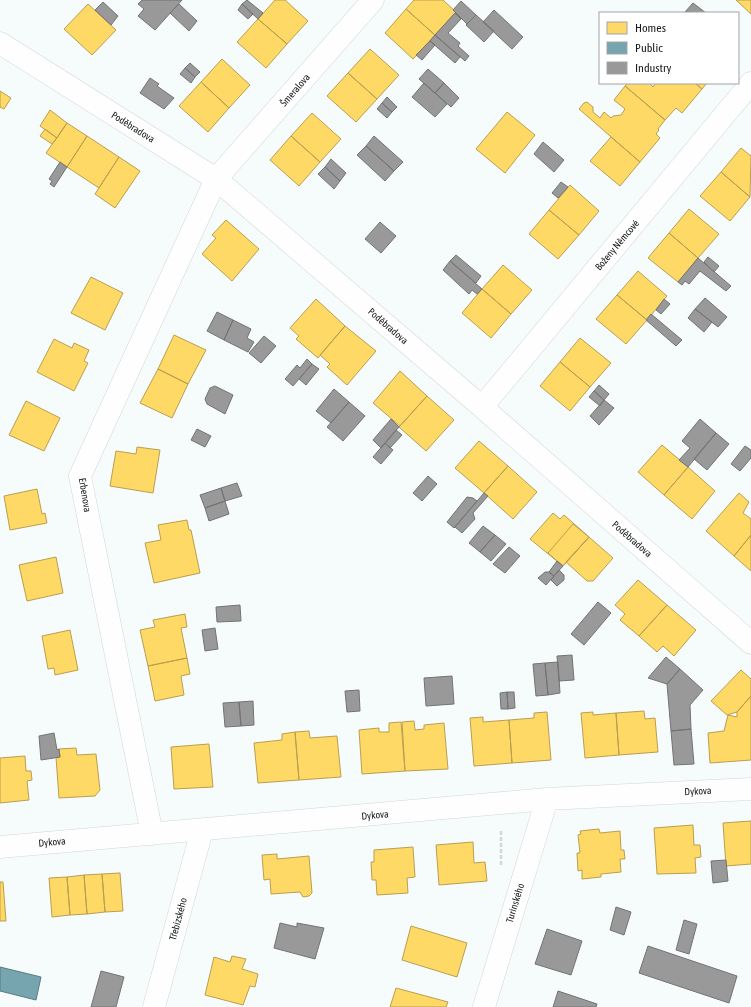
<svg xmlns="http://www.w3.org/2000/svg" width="751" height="1007" font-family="'Asap Condensed',sans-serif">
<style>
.homes{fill:#ffd966;stroke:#b99f4f}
.public{fill:#76a5af;stroke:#597b82}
.industry{fill:#999;stroke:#727373}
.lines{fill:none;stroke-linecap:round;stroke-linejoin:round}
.minor-casing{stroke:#d2d6d6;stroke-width:23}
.path{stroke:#d5d6d7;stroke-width:2.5;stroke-dasharray:4 2;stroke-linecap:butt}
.minor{stroke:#fefeff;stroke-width:22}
.labels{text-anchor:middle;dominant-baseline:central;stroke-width:4;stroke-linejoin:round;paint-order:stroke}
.street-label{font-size:10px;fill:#16191a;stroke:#fff}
</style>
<rect width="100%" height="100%" fill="#f6fbfc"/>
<path class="homes" d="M275,0H285L308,21L287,44L258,19Z
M414,0H443L456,12L435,35L406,9Z
M736,0H751V14Z
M88,4L116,30L92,55L64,29Z
M406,9L435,35L413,59L385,33Z
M258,19L287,44L266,68L237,42Z
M370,49L399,75L377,99L348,73Z
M222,59L250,85L229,108L201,82Z
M348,73L377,99L356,122L327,96Z
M201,82L229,108L208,132L179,106Z
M628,83H649L653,87L656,83H695L702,89L682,113L676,108L665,120L625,86Z
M695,83H707L702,89Z
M625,86L665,120L658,129L659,130L656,134L660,138L640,162L579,109L584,103L587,102L593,107V112L600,118L604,112L611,118L613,116L621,115L625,109L614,100Z
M0,91L11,98L4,109L0,107Z
M50,110L67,123L57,138L40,126Z
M507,112L535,135L505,173L476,149Z
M312,113L341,139L320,162L291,136Z
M67,123L87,136L67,167L46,153Z
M45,129L57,138L52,144L40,136Z
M87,136L119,157L99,188L67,167Z
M291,136L320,162L299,186L270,160Z
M611,137L640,162L620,186L590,161Z
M741,148L751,156L750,197L721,172Z
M119,157L140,171L115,208L95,194Z
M721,172L750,197L730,221L700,196Z
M570,185L599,211L579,235L549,210Z
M689,209L719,234L698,258L669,233Z
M549,210L579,235L558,259L529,234Z
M226,220L259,249L232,281L202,254L216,238L212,235Z
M669,233L698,258L678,282L648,258Z
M503,265L532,290L511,314L482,289Z
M638,271L667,296L647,320L617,295Z
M91,277L123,293L105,330L71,313Z
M482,289L511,314L491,338L462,313Z
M617,295L647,320L626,344L596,319Z
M316,299L345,326L318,358L296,339L299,336L290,328Z
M345,326L376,351L347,385L327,367L330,364L320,355Z
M174,335L206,350L188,384L158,369Z
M580,338L611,363L590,387L560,362Z
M54,339L72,348L74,343L89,350L84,361L88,363L74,391L37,372Z
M560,362L590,387L570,411L540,386Z
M158,369L188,384L172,418L140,403Z
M400,371L427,396L400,426L373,403Z
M427,396L454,420L426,451L399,427Z
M26,401L60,418L44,451L9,435Z
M479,441L508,466L484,493L455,468Z
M662,445L688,467L664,495L638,472Z
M137,447L160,450L153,493L110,486L116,451L136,454Z
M508,466L537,492L513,519L484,493Z
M688,467L715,491L692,519L664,495Z
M37,489L42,514L45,513L47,523L10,530L4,496Z
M739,493L749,502L743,513L751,519V535L734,556L706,531Z
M553,513L560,519L564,515L589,537L563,566L530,539Z
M187,520L189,530H191L200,573L154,583L145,543L161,540L158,525Z
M573,524L589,537L563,566L548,553Z
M751,535V571L734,556Z
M589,537L613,558L593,581H587L566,562Z
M56,557L63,593L27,601L19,565Z
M638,580L667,605L639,636L620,620L625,614L615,605Z
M667,605L696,630L674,656L663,646L657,652L639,636Z
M185,614L187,627L181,628L187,658L148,666L140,630L155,627L153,620Z
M70,630L78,670L55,675L54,668L48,669L42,636Z
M187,658L190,674L181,676L184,695L155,701L148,666Z
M741,670L751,679V696L737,712L727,715L711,701Z
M751,696V760L710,763L708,733L724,731L728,715L737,717V712Z
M644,711L645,719L655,718L658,752L619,755L616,713Z
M547,712L551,760L512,763L509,720L534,718V713Z
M593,712V715L616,713L619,755L585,758L581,713Z
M483,717V722L509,720L512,763L474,766L470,718Z
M414,721L415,730L424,729V725L444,723L448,769L405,771L402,722Z
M401,722L405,771L362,774L359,730L379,728V732H389V723Z
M309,731L310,738L337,736L341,777L299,780L295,732Z
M295,732L299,780L258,783L254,743L282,740V734Z
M209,744L213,787L174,789L171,747Z
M76,748L77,755L96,754L100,790L95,796L59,798L56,757H60L59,749Z
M25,756L26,771H31L32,780L27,781L29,800L0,803V758Z
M751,821V864L726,866L723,823Z
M693,825L694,845H700L701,857L695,858L696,873L657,874L654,828Z
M599,829L600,833L620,831L621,850H624L625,859H620L621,872L601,874V877L582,879V870L578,871L577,853H580L578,835L581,834L580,831Z
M473,842L474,863L485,862L487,881L439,885L436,845Z
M413,847L415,877L407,878L408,893L377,895L376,880H372L371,862H374V850Z
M277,854V859L309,856L312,893L309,896L303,897L300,892L271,894L270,879L264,880L262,855Z
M120,873L123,911L105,912L102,874Z
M102,874L105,912L87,914L84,875Z
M84,875L87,914L70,915L67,877Z
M67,877L70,915L52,917L49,878Z
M0,882H3L6,921H0Z
M411,926L467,943L457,977L402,960Z
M232,956L246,959L242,969L258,974L255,987L250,986L243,1005L205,995L214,957L230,962Z
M396,988L448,1002L446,1007H390Z"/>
<path class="public" d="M0,967L41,977L36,1000L0,991Z"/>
<path class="industry" d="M142,0H182L155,30L138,16L144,9L138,4Z
M247,0L263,13L258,19L242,4Z
M461,1L476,15L467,24L453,10Z
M103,2L118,16L111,25L95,10Z
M693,3L706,13L685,12Z
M179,4L197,21L189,31L170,13Z
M242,4L253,14L248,19L238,10Z
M494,10L523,37L512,49L483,22Z
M455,13L461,19L448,33L460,43L458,46L469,56L465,61L435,35Z
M476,15L494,31L484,42L466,25Z
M435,35L460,57L455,63L430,41Z
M430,41L435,45L422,60L416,55Z
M190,63L200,72L195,77L185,68Z
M185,68L195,77L191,83L180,74Z
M428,69L444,83L435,93L419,79Z
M150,78L159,84L157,86L174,98L164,109L140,93Z
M424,83L447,104L435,117L412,97Z
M444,83L459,98L451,107L435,93Z
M387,97L397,107L392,112L382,103Z
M382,103L392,112L387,118L377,109Z
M374,136L403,162L394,171L366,146Z
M543,142L564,160L554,172L534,154Z
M366,146L394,171L385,181L357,155Z
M331,159L346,173L340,181L325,167Z
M60,162L67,167L54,187L50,184L52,181L49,179Z
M325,167L340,181L334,189L318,174Z
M561,182L568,187L558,198L552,193Z
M380,222L396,236L381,253L365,239Z
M456,255L481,276L476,283L450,261Z
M708,257L719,266L714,272L704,262Z
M698,258L731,286L726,291L700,271L689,284L685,281L682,285L678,282Z
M450,261L482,289L477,294L472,290L469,294L443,270Z
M705,298L727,317L718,327L695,309Z
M664,299L670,304L661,314L656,310Z
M695,309L712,322L704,332L688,318Z
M217,312L233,320L224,340L207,331Z
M651,314L682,340L676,346L646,320Z
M233,320L251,329L247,338L254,342L248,352L224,340Z
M264,336L276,346L261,363L249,353Z
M307,359L312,364L293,386L285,379L297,365L300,368Z
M312,364L319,369L306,385L299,379Z
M599,385L609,394L604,400L594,391Z
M215,386L233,395L225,414L207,404L205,399L210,388Z
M334,389L349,402L331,423L316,411Z
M594,391L604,400L600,406L589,397Z
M604,400L614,408L599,425L590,416Z
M349,402L365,416L343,441L327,427Z
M391,419L399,427L381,448L373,440Z
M700,419L716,433L688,467L679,460L690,448L682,441Z
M197,429L211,436L205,447L191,440Z
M396,430L402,435L390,448L385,443Z
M716,433L729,444L707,470L694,459Z
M385,443L393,450L381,464L373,457Z
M745,446L751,450V458L740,471L731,464Z
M428,476L437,484L422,501L413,493Z
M237,483L242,496L225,501L221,488Z
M221,488L225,501L205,508L200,495Z
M484,493L488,496L473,513L475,519L462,533L455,527Z
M467,497L473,498L477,501L454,528L447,522Z
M225,501L229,514L209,521L205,508Z
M483,526L495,535L480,552L469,543Z
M495,535L506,544L491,561L480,552Z
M509,547L520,556L505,573L493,564Z
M557,561L563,566L554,576L549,572Z
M559,570L564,575V580L557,586L551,580Z
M545,572H549L554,576L546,585L538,578Z
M598,602L611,613L584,645L571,634Z
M240,605L241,621L217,622L216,607Z
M215,628L218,649L205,651L202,630Z
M572,655L574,680L559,681L557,656Z
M666,657L680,669L667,684L648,678Z
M558,662L560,693L548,695L545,663Z
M545,663L548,695L536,696L533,664Z
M680,669L703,690L690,705L691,729L671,731L667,684Z
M452,676L454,704L426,706L424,678Z
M359,690L360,711L347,712L345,691Z
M507,692L508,709H501L500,693Z
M507,692H514L515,708L508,709Z
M253,701L254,725L241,726L239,702Z
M239,702L241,726L225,727L223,703Z
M691,729L694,764L674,765L671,731Z
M54,733L57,750L59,749L60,757L41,760L39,736Z
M726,860L728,881L713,883L711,861Z
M616,907L631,912L624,935L610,930Z
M684,920L697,924L689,954L676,950Z
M280,923L297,927V923L324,928L315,959L274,948Z
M547,929L582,941L571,975L535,964Z
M648,946L737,976L729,1003L639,973Z
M101,971L124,977L116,1007H91Z
M558,991L597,1004L596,1007H553Z"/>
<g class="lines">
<g class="minor-casing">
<path id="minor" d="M0,43L216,179L482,407L751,643
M482,407L751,83
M152,834L80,476L216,179L373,0
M0,847L547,799L751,789
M154,1007L202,830
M484,1007L547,799"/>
</g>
<path class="path" d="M501,865V831"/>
<use href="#minor" class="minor"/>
</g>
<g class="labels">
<g class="street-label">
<text transform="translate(295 90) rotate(-49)">Šmeralova</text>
<text transform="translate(133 127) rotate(32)">Poděbradova</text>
<text transform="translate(617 245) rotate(-50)">Boženy Němcové</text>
<text transform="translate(388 326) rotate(41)">Poděbradova</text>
<text transform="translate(85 495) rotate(81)">Erbenova</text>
<text transform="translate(632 539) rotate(41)">Poděbradova</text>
<text transform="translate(698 791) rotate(-3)">Dykova</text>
<text transform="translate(375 815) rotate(-5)">Dykova</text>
<text transform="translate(52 842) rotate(-5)">Dykova</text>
<text transform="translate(515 903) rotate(-73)">Turinského</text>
<text transform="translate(178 919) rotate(-75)">Třebízského</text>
</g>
</g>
<rect x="599" y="12" width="140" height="72" fill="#ffffff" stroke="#a2a3a3"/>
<rect x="607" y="22" width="20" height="12" fill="#ffd966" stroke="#a2a3a3"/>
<text x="635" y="32" font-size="12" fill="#16191a">Homes</text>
<rect x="607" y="42" width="20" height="12" fill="#76a5af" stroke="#a2a3a3"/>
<text x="635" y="52" font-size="12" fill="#16191a">Public</text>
<rect x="607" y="62" width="20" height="12" fill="#999999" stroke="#a2a3a3"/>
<text x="635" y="72" font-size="12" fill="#16191a">Industry</text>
</svg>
